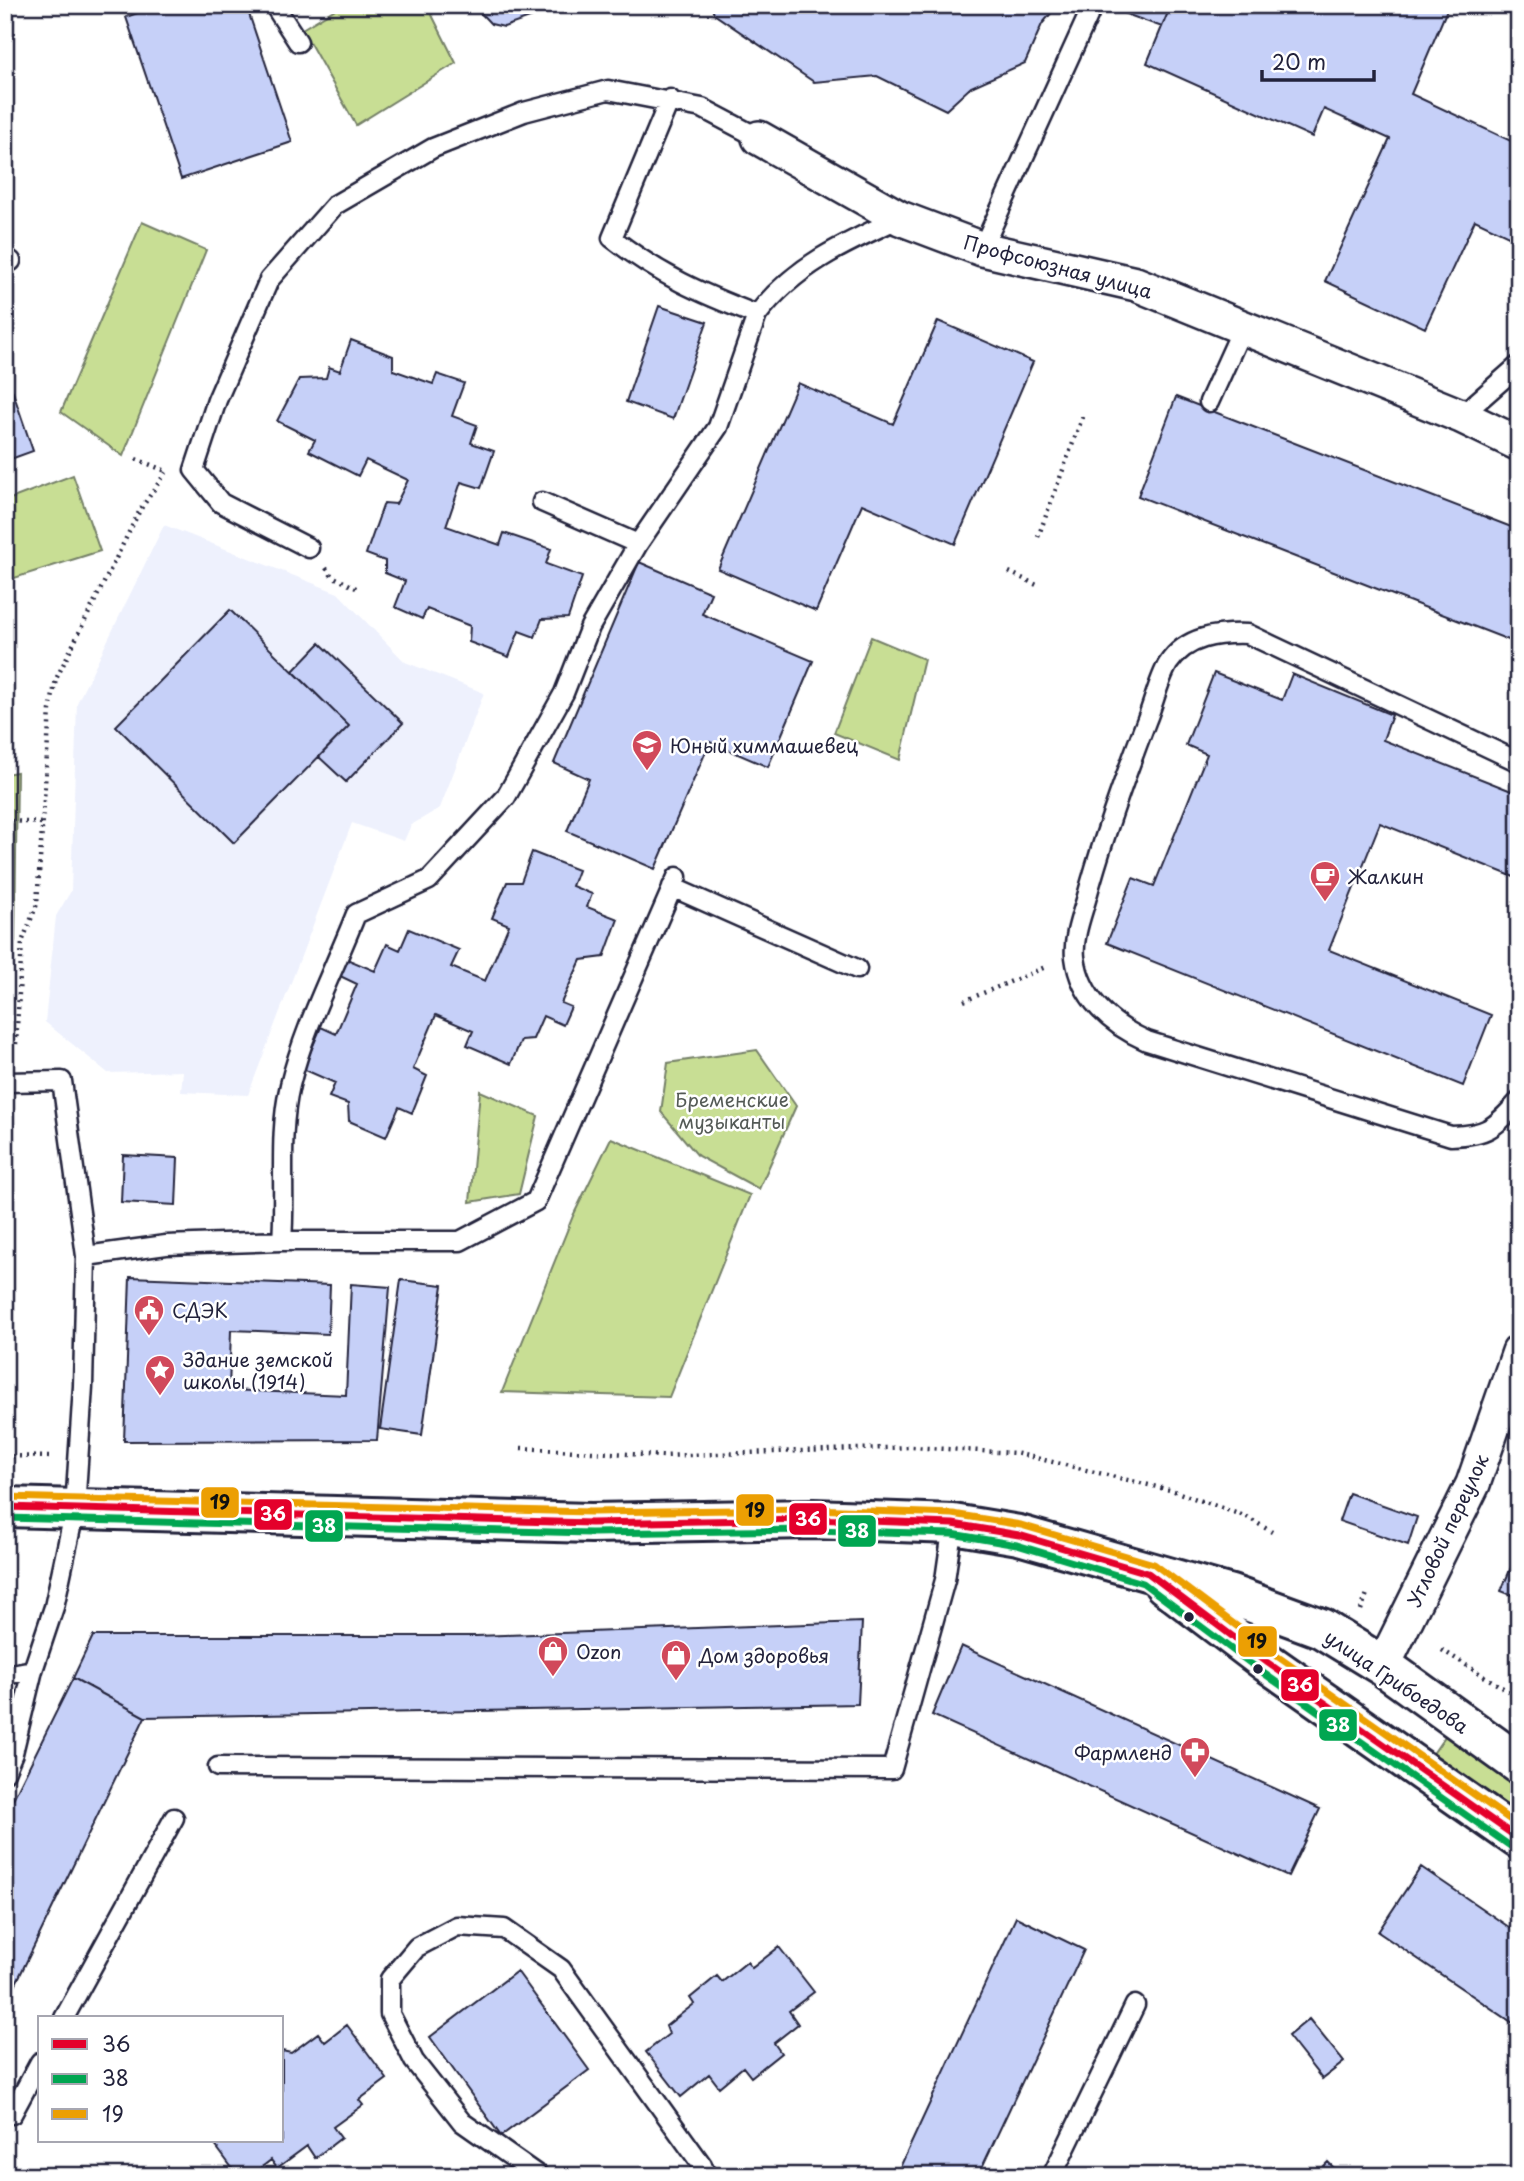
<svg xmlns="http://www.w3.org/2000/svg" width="1524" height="2181" font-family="'Playpen Sans',sans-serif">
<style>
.built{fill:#eef1fd}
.green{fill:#c8de94;stroke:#758068;stroke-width:2}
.building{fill:#c6d0f8;stroke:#22223b;stroke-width:2}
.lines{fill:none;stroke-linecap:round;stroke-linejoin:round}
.lane-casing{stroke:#22223b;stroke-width:23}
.street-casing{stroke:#22223b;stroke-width:38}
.secondary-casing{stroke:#22223b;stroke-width:44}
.path{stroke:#22223b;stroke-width:4.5;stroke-dasharray:2 5;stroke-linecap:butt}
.lane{stroke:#fff;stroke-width:18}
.street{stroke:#fff;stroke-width:33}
.secondary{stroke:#fff;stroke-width:38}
.bus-1-casing{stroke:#fff;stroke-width:12}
.bus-2-casing{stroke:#fff;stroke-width:12}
.bus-3-casing{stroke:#fff;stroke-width:12}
.bus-1{stroke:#e4002b;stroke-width:7}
.bus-2{stroke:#00a651;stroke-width:7}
.bus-3{stroke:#ec9f03;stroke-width:7}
.bus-dot{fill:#22223b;stroke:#fff;stroke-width:2.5}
.labels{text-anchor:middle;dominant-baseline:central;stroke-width:5;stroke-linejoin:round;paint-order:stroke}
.street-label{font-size:19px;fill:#22223b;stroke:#fff}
.poi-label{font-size:19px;fill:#22223b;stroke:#fff;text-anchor:start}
.park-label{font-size:19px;fill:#545a56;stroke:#fff}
.line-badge{stroke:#fff;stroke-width:2.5}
.badge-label{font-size:19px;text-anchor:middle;font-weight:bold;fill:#fff}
.pale-badge-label{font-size:19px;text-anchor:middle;font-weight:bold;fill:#111}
</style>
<rect width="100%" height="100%" fill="#fff"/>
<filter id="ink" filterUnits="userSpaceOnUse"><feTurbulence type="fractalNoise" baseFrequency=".0143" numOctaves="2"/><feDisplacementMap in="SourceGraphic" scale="14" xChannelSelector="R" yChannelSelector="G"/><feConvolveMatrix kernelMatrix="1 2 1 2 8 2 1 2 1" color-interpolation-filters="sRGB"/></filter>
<g filter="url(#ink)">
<path class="built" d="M164,525L338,593L405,662L484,693L440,808L411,825L404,841L352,823L248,1095L181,1092L183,1071L108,1073L45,1022L56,916L71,891L77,703Z"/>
<path class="green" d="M342,5H427L456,63L356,125L302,29Z
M142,222L206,250L123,456L61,412Z
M73,475L100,551L5,581V501Z
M871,637L924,659L900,760L834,733Z
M17,772L15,941L5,942V774Z
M757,1050L796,1106L759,1189L698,1156L661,1112L668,1063Z
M480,1091L538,1116L519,1194L470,1202Z
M611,1138L750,1195L669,1397L502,1392L573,1216Z
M1448,1732L1519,1780V1825L1428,1761Z"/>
<path class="building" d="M160,5H246L292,142L181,179L126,17Z
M473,5H567L504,27L491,24Z
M711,5H1058L1042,24L1025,63L971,87L946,110L877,76L814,82L714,14Z
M1101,5H1171L1162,27Z
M1171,5H1449L1411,94L1515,143L1519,134V241L1475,220L1425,328L1325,281L1390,139L1324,109L1312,137L1147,63Z
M659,306L707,322L673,419L626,402Z
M938,321L1033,362L955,544L862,504L816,611L718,569L798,383L893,424Z
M351,340L393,356V370L433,384L437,374L464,383L452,416L477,425L471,443L494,451L481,488L461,482L446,526L500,545L504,533L551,549L546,564L582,577L568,618L542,619L535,637L519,631L509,657L469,642L470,626L427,609L422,619L395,607L405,581L385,573V561L366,554L384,503L396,504L408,480L366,460L358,476L309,451L315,440L277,421L299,379L326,378L329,367L340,371Z
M5,369L33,451L5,461Z
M1176,397L1519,530V644L1138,496Z
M639,562L711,593L702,614L813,661L768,767L710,742L655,869L567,831L589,779L554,763Z
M230,610L349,726L234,843L116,726Z
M320,643L403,723L346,782L319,757L349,726L293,671Z
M1214,673L1282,700L1292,674L1392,715L1383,740L1519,794V879L1380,823L1329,950L1491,1015L1463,1086L1107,943L1133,878L1154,886L1207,754L1186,745Z
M532,852L578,870L572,886L592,894L587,907L618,919L604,957L581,960L561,1003L571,1007L563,1025L543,1016L533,1039L521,1040L511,1064L467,1045L473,1031L436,1015L413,1069L427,1076L412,1113L399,1107L386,1137L349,1121L348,1104L329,1097L335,1083L303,1069L321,1027L336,1034L357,984L340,976L347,959L375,971L387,944L400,950L409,929L459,950L451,967L485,981L509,925L492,918L507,882H521Z
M123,1155L178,1158L176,1205L121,1202Z
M130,1277L330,1285L328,1334L231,1330L229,1390L346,1395L351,1284L390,1287L377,1440L124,1441Z
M401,1280L443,1285L422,1435L380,1429Z
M1349,1493L1417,1517L1408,1545L1339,1521Z
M1519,1549V1598L1501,1591Z
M862,1622L858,1704L145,1717L73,1678L93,1636H476Z
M961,1646L1320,1809L1288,1876L932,1715Z
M73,1678L145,1717L5,2006V1815Z
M1421,1867L1519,1934V2027L1378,1932Z
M1016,1917L1084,1950L978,2176H896Z
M779,1947L814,1992L789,2011L798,2024L774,2043L781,2053L751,2077L743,2067L719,2087L709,2074L681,2097L646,2052L669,2034L666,2026L694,2004L690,1998L717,1976L722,1982L747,1962L752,1968Z
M517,1971L589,2070L501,2136L430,2037Z
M1309,2019L1344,2062L1322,2079L1288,2036Z
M347,2025L387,2079L359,2100L363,2105L333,2127L341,2138L315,2158L307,2146L277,2168L271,2160L250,2176H238L212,2141H282V2051L291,2053L318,2033L325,2042Z
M1328,2162L1342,2176H1314Z"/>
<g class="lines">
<g class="lane-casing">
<path id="lane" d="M274,5L298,42
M982,249L1093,5
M5,257L11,261
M757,315C794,266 845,243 900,218
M1209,402L1243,327
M1461,416L1519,365
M542,502L638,544
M309,548L221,503L194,470L217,400L269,280L335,205L433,148L524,112L608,90L702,108L759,138
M1519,762L1248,634C1218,633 1186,636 1168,664C1159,679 1154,702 1147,719C1124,779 1103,837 1086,900C1081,917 1073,938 1075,957C1080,998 1111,1025 1147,1041L1451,1136C1488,1135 1494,1128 1519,1101
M672,887L857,969
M5,1082L62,1081L86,1256L83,1386L75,1509L54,1607L33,1670L13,1753L5,1772
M282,1241H460L536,1201L677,877
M86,1256L166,1245L282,1241C286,1190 278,1136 290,1085C304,1027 334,970 356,914L429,880L506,797L564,693L590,627L638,544L718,427L757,315C700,293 661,276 612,238L670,99
M5,1675L33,1670
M218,1767L892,1769L945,1580L953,1524
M64,2018L174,1818
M5,2111L12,2114L40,2062
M539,2176L462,2122L414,2061L390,2014V1979L417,1947L457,1926L504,1929L561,1969L702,2165L706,2176
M1052,2176L1135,2005"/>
</g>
<g class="street-casing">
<path id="street" d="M759,138L900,218L982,249L1136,284L1461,416L1519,444
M1383,1666L1473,1484L1519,1352"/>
</g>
<g class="secondary-casing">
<path id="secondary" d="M5,1507L591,1523L813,1519L953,1524L1019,1535L1231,1595L1321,1628L1383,1666L1519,1764
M1164,1584L1268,1663L1519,1839"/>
</g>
<path class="path" d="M136,459L166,471
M1038,537L1083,416
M326,568L332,576L360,590
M1009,572L1039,586
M11,821L42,823
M964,1001L1048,966
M16,1044L22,942L37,904L50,710L56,679L140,510L166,472
M521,1448L664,1456L911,1447L1015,1453L1174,1491L1247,1517L1272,1532
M5,1456L53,1457
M1361,1610L1368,1591
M1442,1650L1519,1698"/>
<use href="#lane" class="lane"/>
<use href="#street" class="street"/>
<use href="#secondary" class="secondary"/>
<g class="bus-1-casing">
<path id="bus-1" d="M5,1507L591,1523L813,1519L953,1524L1019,1535L1148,1573L1268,1663L1519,1839"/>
</g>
<g class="bus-2-casing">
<path id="bus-2" d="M5,1518L591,1533L813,1530L952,1534L1017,1545L1143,1583L1262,1672L1513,1848"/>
</g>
<g class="bus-3-casing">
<path id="bus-3" d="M5,1497L591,1512L813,1509L953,1514L1021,1525L1154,1564L1274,1654L1519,1826"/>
</g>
<use href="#bus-1" class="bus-1"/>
<use href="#bus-2" class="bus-2"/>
<use href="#bus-3" class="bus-3"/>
</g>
</g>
<defs>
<g id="school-pin" transform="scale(1.575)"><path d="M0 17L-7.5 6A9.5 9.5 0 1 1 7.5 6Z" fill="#d1495b" stroke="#fff"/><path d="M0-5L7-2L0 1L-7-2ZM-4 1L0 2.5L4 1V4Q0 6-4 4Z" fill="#fff"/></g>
<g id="cafe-pin" transform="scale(1.575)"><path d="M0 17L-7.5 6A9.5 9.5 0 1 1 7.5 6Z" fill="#d1495b" stroke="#fff"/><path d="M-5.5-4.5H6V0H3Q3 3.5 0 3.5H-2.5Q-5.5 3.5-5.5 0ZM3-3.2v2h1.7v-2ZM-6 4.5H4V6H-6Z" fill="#fff"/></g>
<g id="civic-pin" transform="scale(1.575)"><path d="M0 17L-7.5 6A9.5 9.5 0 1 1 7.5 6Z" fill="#d1495b" stroke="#fff"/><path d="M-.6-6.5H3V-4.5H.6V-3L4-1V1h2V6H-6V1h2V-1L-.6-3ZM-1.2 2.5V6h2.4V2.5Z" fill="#fff"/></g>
<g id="sight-pin" transform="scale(1.575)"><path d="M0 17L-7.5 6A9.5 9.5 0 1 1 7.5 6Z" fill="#d1495b" stroke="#fff"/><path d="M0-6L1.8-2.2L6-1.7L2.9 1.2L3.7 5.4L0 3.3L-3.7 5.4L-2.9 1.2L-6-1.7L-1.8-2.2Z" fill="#fff"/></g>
<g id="shop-pin" transform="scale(1.575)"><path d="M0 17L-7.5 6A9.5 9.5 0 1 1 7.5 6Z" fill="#d1495b" stroke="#fff"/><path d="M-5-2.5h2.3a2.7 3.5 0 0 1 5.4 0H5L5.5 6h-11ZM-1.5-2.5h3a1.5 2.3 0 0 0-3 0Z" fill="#fff"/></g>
<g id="pharmacy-pin" transform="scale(1.575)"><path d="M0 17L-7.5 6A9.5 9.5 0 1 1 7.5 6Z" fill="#d1495b" stroke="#fff"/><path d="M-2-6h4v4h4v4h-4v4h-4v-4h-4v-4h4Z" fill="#fff"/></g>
</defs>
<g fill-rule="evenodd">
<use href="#school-pin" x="647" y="745"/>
<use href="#cafe-pin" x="1325" y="876"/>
<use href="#civic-pin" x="149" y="1310"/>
<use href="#sight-pin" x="160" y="1370"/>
<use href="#shop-pin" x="553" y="1651"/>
<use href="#shop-pin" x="676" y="1655"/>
<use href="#pharmacy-pin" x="1195" y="1752"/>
</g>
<g class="bus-dot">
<circle cx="1189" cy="1617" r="6"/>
<circle cx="1258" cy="1669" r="6"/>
</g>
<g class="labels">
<g class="street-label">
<text transform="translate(1058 266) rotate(15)">Профсоюзная улица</text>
<text transform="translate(1447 1530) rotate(-65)">Угловой переулок</text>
<text transform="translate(1397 1681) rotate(34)">улица Грибоедова</text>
</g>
<g class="poi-label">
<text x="670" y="745">Юный химмашевец</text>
<text x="1348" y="876">Жалкин</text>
<text x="172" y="1310">СДЭК</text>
<text x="183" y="1359">Здание земской<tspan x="183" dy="22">школы (1914)</tspan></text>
<text x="576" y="1651">Ozon</text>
<text x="699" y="1655">Дом здоровья</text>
<text x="1172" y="1752" text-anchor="end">Фармленд</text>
</g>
<g class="park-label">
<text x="732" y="1099">Бременские<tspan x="732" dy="22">музыканты</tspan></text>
</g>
</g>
<g class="line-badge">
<rect x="200" y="1486" width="40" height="33" rx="7" fill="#ec9f03"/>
<rect x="735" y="1493" width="40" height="34" rx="7" fill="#ec9f03"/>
<rect x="253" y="1498" width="40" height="33" rx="7" fill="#e4002b"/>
<rect x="788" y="1502" width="40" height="34" rx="7" fill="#e4002b"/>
<rect x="304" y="1509" width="40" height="34" rx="7" fill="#00a651"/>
<rect x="837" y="1514" width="40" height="34" rx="7" fill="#00a651"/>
<rect x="1237" y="1625" width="41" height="33" rx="7" fill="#ec9f03"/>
<rect x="1280" y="1668" width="40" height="34" rx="7" fill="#e4002b"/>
<rect x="1318" y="1708" width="40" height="34" rx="7" fill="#00a651"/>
</g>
<g class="badge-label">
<text x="273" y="1521">36</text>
<text x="808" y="1526">36</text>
<text x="324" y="1533">38</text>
<text x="857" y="1538">38</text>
<text x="1300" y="1692">36</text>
<text x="1338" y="1732">38</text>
</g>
<g class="pale-badge-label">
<text x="220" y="1509">19</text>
<text x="755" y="1517">19</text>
<text x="1257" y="1648">19</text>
</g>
<rect width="1524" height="2181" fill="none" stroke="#fff" stroke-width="28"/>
<rect x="14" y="14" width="1496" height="2153" fill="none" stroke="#22223b" stroke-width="2.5" filter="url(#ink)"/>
<rect x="38" y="2016" width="245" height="126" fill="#ffffff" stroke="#a7a7b1" stroke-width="2"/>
<rect x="52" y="2039" width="35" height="10" fill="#e4002b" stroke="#a7a7b1" stroke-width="2"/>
<text x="102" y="2052" font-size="21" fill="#22223b">36</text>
<rect x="52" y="2074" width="35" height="10" fill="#00a651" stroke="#a7a7b1" stroke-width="2"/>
<text x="102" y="2086" font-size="21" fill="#22223b">38</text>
<rect x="52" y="2109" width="35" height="10" fill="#ec9f03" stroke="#a7a7b1" stroke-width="2"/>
<text x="102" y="2122" font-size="21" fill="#22223b">19</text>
<path d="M1262 70v10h112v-10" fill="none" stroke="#22223b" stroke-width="3.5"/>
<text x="1272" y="70" font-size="21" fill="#22223b" stroke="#ffffff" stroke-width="5" paint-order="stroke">20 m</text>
</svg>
